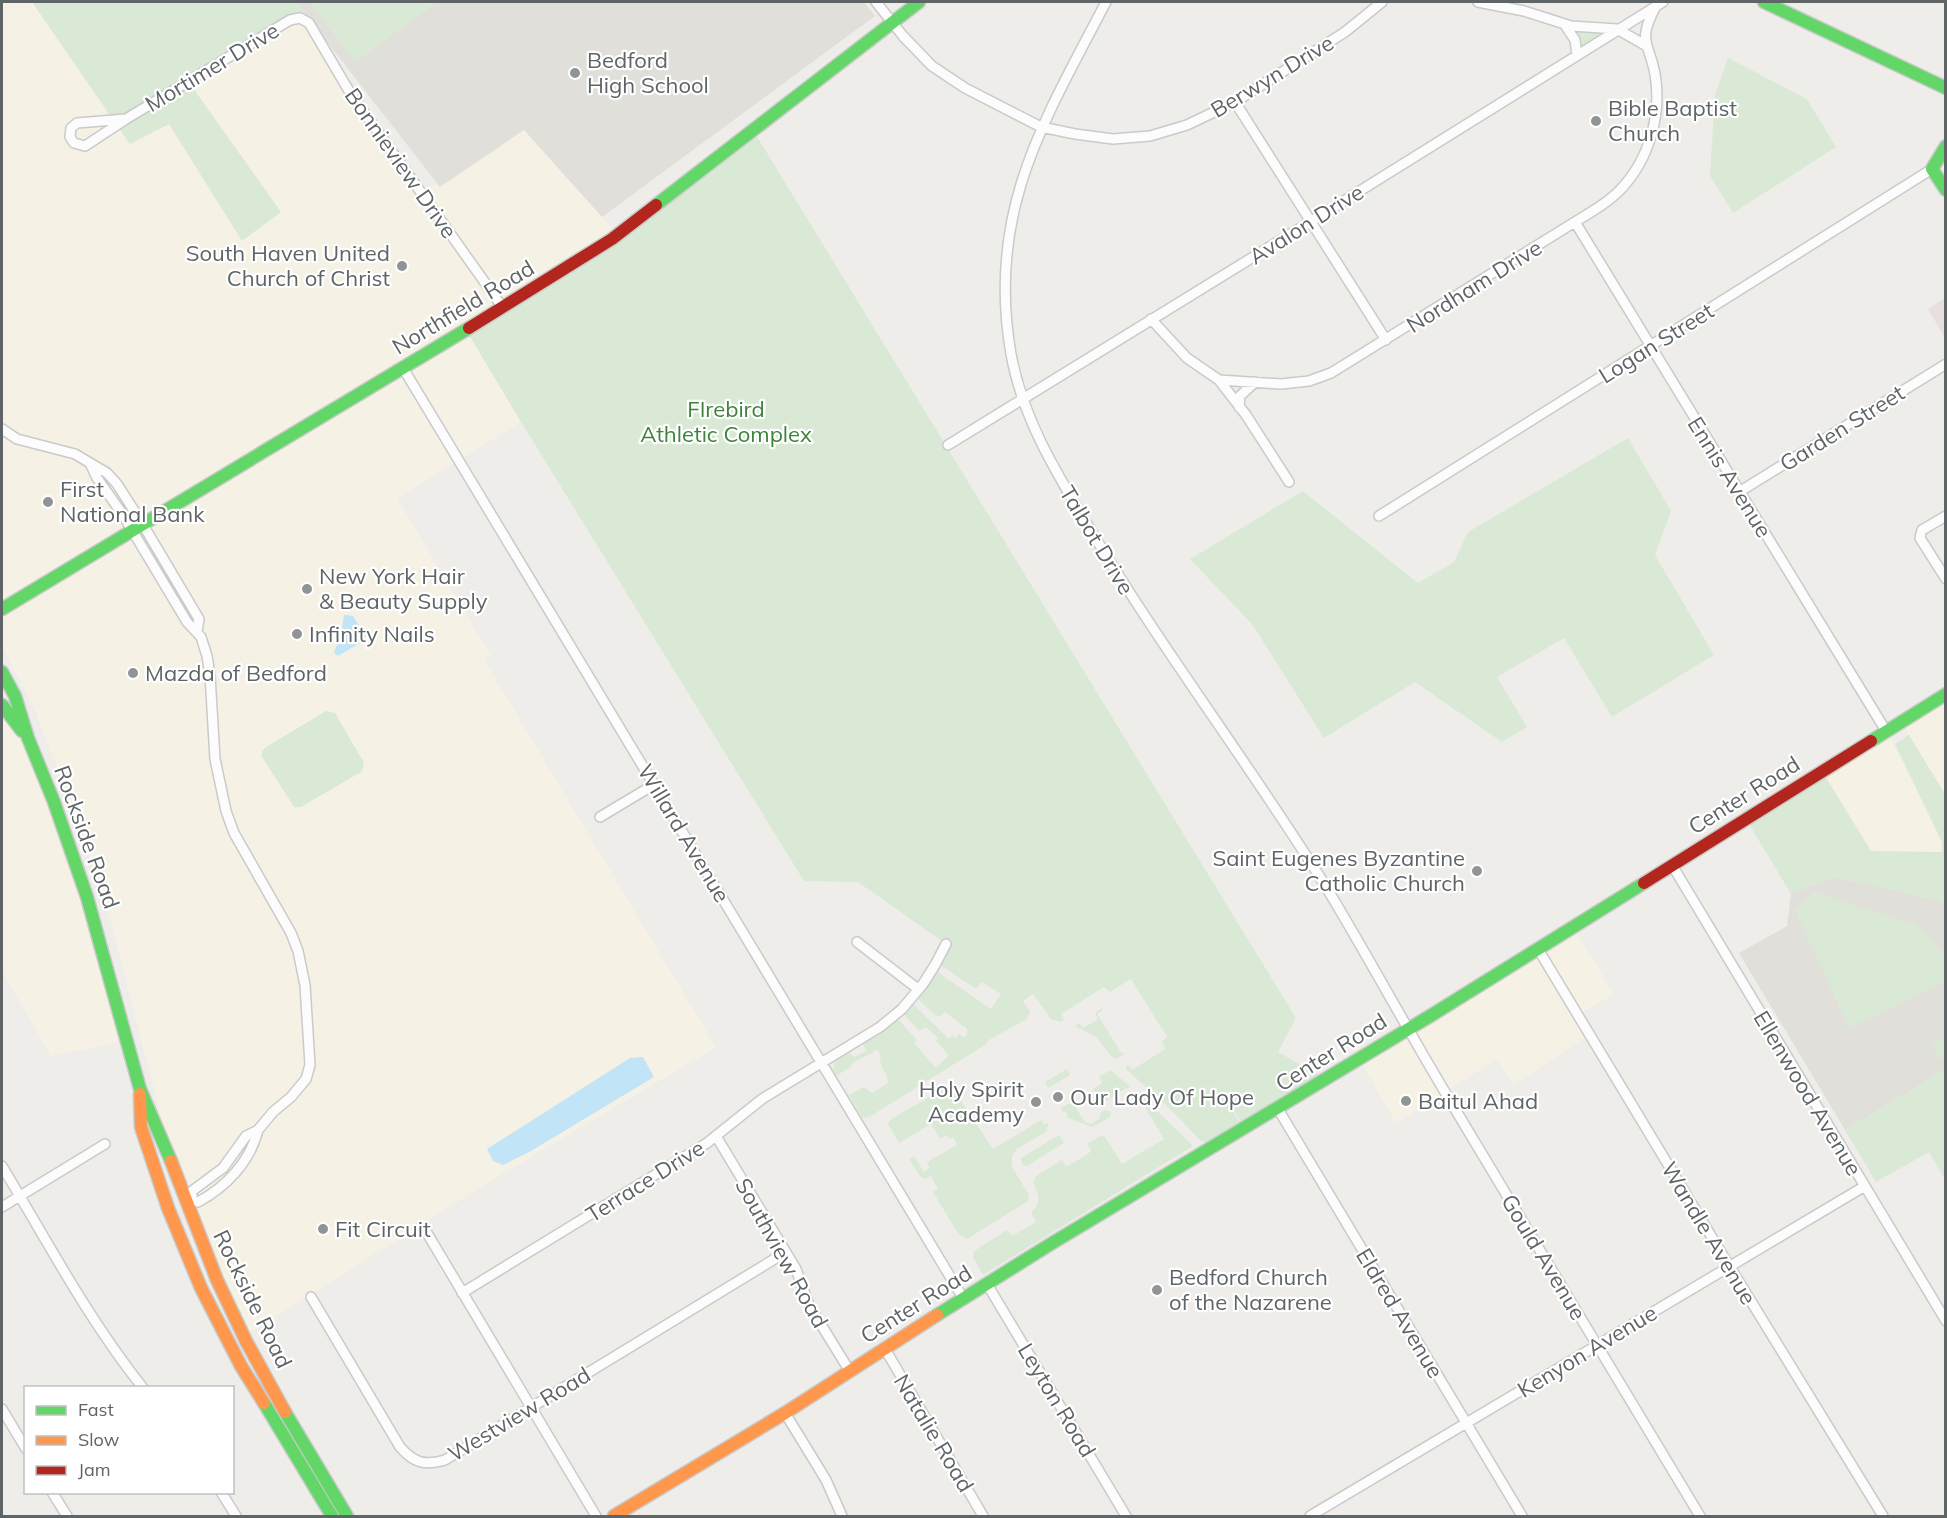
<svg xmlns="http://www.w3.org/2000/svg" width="1947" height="1518" font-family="Mulish,sans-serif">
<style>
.commercial{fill:#f6f1e5}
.education{fill:#e1dfda}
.medical{fill:#e9dfde}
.green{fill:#dae9d6}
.water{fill:#c1e4f6}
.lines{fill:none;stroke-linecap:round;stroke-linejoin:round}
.street-casing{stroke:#c9cac9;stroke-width:12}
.fast-casing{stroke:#c8cac9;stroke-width:15}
.slow-casing{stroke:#c8cac9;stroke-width:15}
.jam-casing{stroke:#c8cac9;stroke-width:15}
.street{stroke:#fcfcfc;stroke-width:9}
.fast{stroke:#63d668;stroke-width:12}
.slow{stroke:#ff974d;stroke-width:12}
.jam{stroke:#b3261e;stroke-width:12}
.poi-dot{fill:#919495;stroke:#fff;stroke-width:2}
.labels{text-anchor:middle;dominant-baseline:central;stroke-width:4.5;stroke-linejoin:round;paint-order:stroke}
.poi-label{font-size:22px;fill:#5f6467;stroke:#fff;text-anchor:start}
.street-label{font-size:22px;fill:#5f6467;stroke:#fff}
.park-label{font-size:22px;fill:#3d833a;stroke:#fff}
</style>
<rect width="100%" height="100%" fill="#eeedea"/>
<path class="commercial" d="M2,2H32L129,144L168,123L242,241L281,212L188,81L300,18L421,193L524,129L618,235L466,330L521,422L397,498L491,656L484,660L716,1047L484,1185L248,1334L222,1283L163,1124L112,926L74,811L33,706L2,647Z
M1945,694V794L1901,722Z
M2,705L28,738L127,1040L51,1056L2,971Z
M1887,730L1942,842V901L1896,891L1822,771Z
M1573,927L1614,994L1578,1015L1589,1035L1513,1085L1497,1059L1396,1123L1359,1059Z"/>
<path class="education" d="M296,2H864L875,16L602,217L524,130L440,187Z
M1835,877L1942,901L1946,909L1945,1070L1845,1130L1739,953L1787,926L1791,894Z"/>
<path class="medical" d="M1945,298V338L1928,309Z"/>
<path class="green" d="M32,2H296L305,13L300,18L188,81L281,212L242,241L169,124L130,144Z
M309,2H438L355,62Z
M1578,32L1600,33L1601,35L1580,48Z
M1728,58L1807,99L1836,147L1733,213L1710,176L1715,95Z
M753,130L1296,1018L1278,1052L1319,1075L1241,1122L1221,1090L1240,1123L1211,1141L1206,1143L1200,1140L1172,1111L1126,1069L1127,1064L1132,1070L1165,1049L1162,1042L1167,1037L1131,979L1110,992L1104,987L1061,1014L1064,1020L1060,1022L1051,1019L1033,994L1023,1001L1030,1012L1027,1019L989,1040L985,1045L869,1117L862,1118L849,1095L864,1087L872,1093L888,1083C888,1074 883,1072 881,1064C879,1058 882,1055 877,1050L851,1064L852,1066L836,1076C828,1063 839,1059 849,1052L854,1057L866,1051L863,1044L878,1035L897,1018L917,1040L914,1043L936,1068L949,1055L936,1041L938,1038L926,1027L919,1031L903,1013L912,1003L949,1039L952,1035L956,1038L959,1034L964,1037L967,1035V1029L945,1012L941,1016H936L917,998L936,971L991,1009L1001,994L982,982L976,989L940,965L952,940L946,944L858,882L804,881L521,422L466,330L612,239Z
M1628,438L1671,511L1655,555L1714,655L1612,717L1564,638L1497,677L1527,727L1502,742L1415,682L1324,738L1252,624L1190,559L1303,491L1418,583L1454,562L1468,532Z
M326,711L335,713L363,761L364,766L361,772L301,807H294L262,757V751L266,747Z
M1909,735L1945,794V909L1941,901L1835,877L1791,894L1746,819L1822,771L1871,851L1942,852V842L1895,744Z
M1814,892L1917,925L1945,954V982L1849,1028L1795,910Z
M1102,1008L1103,1010L1097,1014L1120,1051L1123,1054L1129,1051L1117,1059L1112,1057L1096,1037L1075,1026L1079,1023L1083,1028L1098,1019L1095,1013Z
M1945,1037V1056L1940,1059L1932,1045Z
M1067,1069L1070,1075L1048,1088L1045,1082Z
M1110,1070L1131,1087L1125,1089L1104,1102L1102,1099L1100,1100L1093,1089L1102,1083L1099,1077Z
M1945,1070V1180L1929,1152L1876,1182L1845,1130Z
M945,1088L954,1090L993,1149L1041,1120L1044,1125L1048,1123L1049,1126L1046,1128L1047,1131L1017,1149L1012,1156V1167L1029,1195L1028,1201L967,1239L959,1235L933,1192L938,1189L931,1176L925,1179L920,1176L909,1159L914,1156L924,1172L930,1168L927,1162L957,1145L953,1137L950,1139L947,1135L940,1139L931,1124L899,1143L888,1124L891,1119Z
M1143,1099L1147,1101L1193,1146L983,1275L973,1257L974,1251L1007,1230L1012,1236L1036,1222L1031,1212C1042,1203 1039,1194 1033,1183L1036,1176L1062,1160L1066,1167L1088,1154L1091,1151L1087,1144L1102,1135L1105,1137L1122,1164L1164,1139L1142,1102Z
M1072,1102L1085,1122L1091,1124L1099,1119L1100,1114L1105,1110L1111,1112L1110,1117L1093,1127L1068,1118L1066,1111L1063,1113L1061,1108Z
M1059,1135L1064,1143L1027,1166L1022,1165L1021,1158Z"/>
<path class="water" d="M344,615L353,616L366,637L362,642L338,656L334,653L342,629Z
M643,1057L654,1077L531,1151L503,1165L493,1161L487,1149L630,1058Z"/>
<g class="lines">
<g class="street-casing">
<path id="street" d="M876,2L903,36L932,66L965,88L1041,127L1075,134L1113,139L1150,136L1187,125L1235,102L1345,32L1382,2
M1106,2C1044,121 986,212 1011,354C1023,421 1059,477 1093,534C1165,653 1249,764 1323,882C1353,931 1381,982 1410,1032C1440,1085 1472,1137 1503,1189C1569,1298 1634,1407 1700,1516
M1478,2L1524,11L1571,26L1617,29L1645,45
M1565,25L1575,40L1577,55
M1235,102L1386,340
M126,119L77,123L71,128L70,137L74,143L85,146L126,119L290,20L300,18L309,23L349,91L503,308
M1575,222L1886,731
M1151,319L1187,358L1219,380L1281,384L1309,381L1331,373L1583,217C1596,209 1610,201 1620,190C1649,160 1662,115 1655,74C1649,42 1637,42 1655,8
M403,368L963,1298
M1219,380L1246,415L1289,482
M1239,407L1240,396L1255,382
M2,429L17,439L75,454L107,473L117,484L142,523L199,619L197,631
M948,445L1310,222L1663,2
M90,463L97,478L123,515L187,622L201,637L207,656L210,675L215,759L226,811L234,833L291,933L298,951L305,985L310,1065L306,1079L291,1097L273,1112L258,1130L246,1136L223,1168L192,1191V1199L198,1202C226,1187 250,1162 258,1130
M1739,492L1946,364
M1379,516L1932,169
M1946,516L1922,530L1920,538L1946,579
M600,817L655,784
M1672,865L1946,1321
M857,942L918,989
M1538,949L1725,1259L1883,1516
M1278,1109L1522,1516
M716,1136L796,1269L809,1305L849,1370
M2,1166C47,1241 88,1319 143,1388
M2,1207L105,1144
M424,1228L596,1516
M987,1284L1126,1516
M462,1293L707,1143L762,1099L880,1027L902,1009L923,984L935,965L946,944
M311,1297L400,1447C414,1463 425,1466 445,1460L786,1252
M885,1349L983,1516
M2,1409L26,1449
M785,1413L826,1480L842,1516
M52,1492L67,1516
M221,1492L236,1516
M1310,1516L1865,1186"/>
</g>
<g class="fast-casing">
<path id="fast" d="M1764,2L1946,88
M1946,146L1932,169L1946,190
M656,205L919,2
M2,609L469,328
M2,672L15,696L28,738L54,802L87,897L140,1089L171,1161
M2,705L22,731
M1871,741L1946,694
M937,1315L1049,1245L1435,1013L1644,883
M264,1403L332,1516
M285,1412L347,1516"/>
</g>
<g class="slow-casing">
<path id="slow" d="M140,1094L141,1127L168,1208L201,1288L241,1366L264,1403
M171,1161L217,1280L246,1341L285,1412
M614,1516L785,1413L937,1315"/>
</g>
<g class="jam-casing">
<path id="jam" d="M469,328L612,239L656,205
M1644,883L1871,741"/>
</g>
<use href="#street" class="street"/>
<use href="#fast" class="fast"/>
<use href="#slow" class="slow"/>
<use href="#jam" class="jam"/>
</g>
<g class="poi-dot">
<circle cx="575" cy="73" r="6"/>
<circle cx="1596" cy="121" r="6"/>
<circle cx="402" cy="266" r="6"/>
<circle cx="48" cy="502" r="6"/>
<circle cx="307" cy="589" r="6"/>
<circle cx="297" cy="634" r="6"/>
<circle cx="133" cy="673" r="6"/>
<circle cx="1477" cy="871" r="6"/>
<circle cx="1058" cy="1097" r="6"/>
<circle cx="1406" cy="1101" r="6"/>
<circle cx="1036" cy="1102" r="6"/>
<circle cx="323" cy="1229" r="6"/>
<circle cx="1157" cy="1290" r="6"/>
</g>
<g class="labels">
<g class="poi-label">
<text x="587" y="60">Bedford<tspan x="587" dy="25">High School</tspan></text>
<text x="1608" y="108">Bible Baptist<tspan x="1608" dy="25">Church</tspan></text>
<text x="390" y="253" text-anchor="end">South Haven United<tspan x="390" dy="25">Church of Christ</tspan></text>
<text x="60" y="489">First<tspan x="60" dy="25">National Bank</tspan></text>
<text x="319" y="576">New York Hair<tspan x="319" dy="25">&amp; Beauty Supply</tspan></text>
<text x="309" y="634">Infinity Nails</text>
<text x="145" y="673">Mazda of Bedford</text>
<text x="1465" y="858" text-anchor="end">Saint Eugenes Byzantine<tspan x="1465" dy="25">Catholic Church</tspan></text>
<text x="1024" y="1089" text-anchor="end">Holy Spirit<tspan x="1024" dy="25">Academy</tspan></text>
<text x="1070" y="1097">Our Lady Of Hope</text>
<text x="1418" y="1101">Baitul Ahad</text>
<text x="335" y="1229">Fit Circuit</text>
<text x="1169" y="1277">Bedford Church<tspan x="1169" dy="25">of the Nazarene</tspan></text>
</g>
<g class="street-label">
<text transform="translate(212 67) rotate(-31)">Mortimer Drive</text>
<text transform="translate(1272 76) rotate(-31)">Berwyn Drive</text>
<text transform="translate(401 163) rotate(55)">Bonnieview Drive</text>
<text transform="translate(1306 224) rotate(-32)">Avalon Drive</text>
<text transform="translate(1474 286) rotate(-32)">Nordham Drive</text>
<text transform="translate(463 307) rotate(-31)">Northfield Road</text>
<text transform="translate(1656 343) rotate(-32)">Logan Street</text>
<text transform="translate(1842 428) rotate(-32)">Garden Street</text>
<text transform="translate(1730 477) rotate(58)">Ennis Avenue</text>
<text transform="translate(1097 540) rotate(59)">Talbot Drive</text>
<text transform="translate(1744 795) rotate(-32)">Center Road</text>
<text transform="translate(684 833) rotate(59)">Willard Avenue</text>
<text transform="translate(87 837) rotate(70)">Rockside Road</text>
<text transform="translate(1331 1052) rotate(-32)">Center Road</text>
<text transform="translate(1808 1093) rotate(59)">Ellenwood Avenue</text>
<text transform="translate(645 1181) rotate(-32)">Terrace Drive</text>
<text transform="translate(1709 1233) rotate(59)">Wandle Avenue</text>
<text transform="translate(782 1253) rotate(61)">Southview Road</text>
<text transform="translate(1544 1257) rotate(59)">Gould Avenue</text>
<text transform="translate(253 1299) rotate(64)">Rockside Road</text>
<text transform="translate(916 1304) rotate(-32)">Center Road</text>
<text transform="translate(1400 1313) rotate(59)">Eldred Avenue</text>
<text transform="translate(1587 1351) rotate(-31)">Kenyon Avenue</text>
<text transform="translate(1057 1400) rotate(59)">Leyton Road</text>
<text transform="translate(519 1414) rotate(-31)">Westview Road</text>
<text transform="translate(934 1433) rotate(59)">Natalie Road</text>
</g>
<g class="park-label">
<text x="726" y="409">FIrebird<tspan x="726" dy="25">Athletic Complex</tspan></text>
</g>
</g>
<rect width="1947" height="1518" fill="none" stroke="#5f6467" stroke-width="6"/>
<rect x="24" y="1386" width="210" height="108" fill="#ffffff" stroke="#bfc1c2" stroke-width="1.5"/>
<rect x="36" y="1406" width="30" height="9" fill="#63d668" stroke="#bfc1c2" stroke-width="1.5"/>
<text x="78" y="1416" font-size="18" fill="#5f6467">Fast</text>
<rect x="36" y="1436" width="30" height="9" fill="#ff974d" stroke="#bfc1c2" stroke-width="1.5"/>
<text x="78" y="1446" font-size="18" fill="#5f6467">Slow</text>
<rect x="36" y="1466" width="30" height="9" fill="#b3261e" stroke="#bfc1c2" stroke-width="1.5"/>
<text x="78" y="1476" font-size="18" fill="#5f6467">Jam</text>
</svg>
